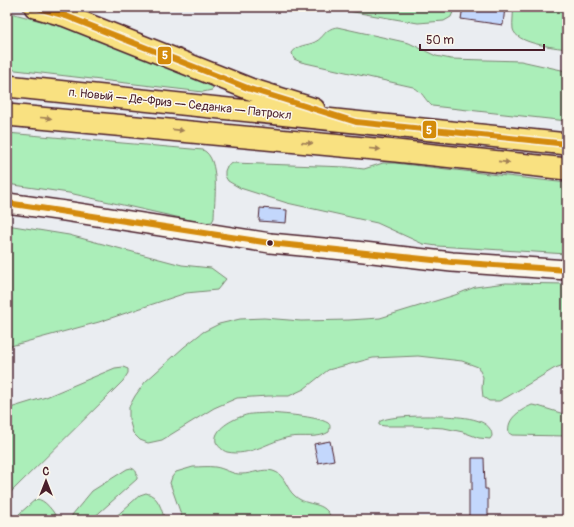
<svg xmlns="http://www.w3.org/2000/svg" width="574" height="527" font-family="Pangolin,sans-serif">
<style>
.green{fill:#abeeb9;stroke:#7a8672}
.building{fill:#c3d7fc;stroke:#4a1f2b}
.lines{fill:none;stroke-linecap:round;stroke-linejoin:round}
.secondary-casing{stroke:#4a1f2b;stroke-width:22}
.primary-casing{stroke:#4a1f2b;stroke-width:24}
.secondary{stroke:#fbf7ec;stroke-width:19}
.primary{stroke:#f9e181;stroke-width:21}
.bus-1-casing{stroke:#fbf7ec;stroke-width:9}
.bus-1{stroke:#d48b09;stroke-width:6}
.oneway{fill:#a28056}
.bus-dot{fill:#4a1f2b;stroke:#fbf7ec;stroke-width:1.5}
.labels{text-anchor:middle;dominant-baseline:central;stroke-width:3;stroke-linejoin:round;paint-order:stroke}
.street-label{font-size:12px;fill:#4a1f2b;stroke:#fbf7ec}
.line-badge{stroke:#fbf7ec;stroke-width:1.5}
.badge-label{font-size:11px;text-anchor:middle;font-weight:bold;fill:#fff}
</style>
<rect width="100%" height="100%" fill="#eaedf1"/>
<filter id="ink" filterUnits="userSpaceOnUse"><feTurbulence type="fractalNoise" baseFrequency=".025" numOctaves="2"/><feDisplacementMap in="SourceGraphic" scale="8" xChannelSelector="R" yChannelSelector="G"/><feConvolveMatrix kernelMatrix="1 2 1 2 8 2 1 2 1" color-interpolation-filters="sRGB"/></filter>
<g filter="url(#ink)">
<path class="green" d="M324,7H455L451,17L444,21L418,23Z
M513,7H567V49C554,47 516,44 513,29C512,22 514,14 513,7Z
M7,12L71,29L213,84V87L212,90L203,92L7,69Z
M337,27L409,43L436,56L451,59L521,61L566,71L567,121L432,106C424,99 423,92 413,87L301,62L294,59L292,53C298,44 307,46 315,42C325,37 324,29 337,27Z
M7,133L203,150C221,159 214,201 214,218L212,222L203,223L69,193L7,184Z
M233,163L347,167L364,169L383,163H395L567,183V254L437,246L423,244L377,223L287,203L240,188L228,181L225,176V171L227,166Z
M7,225L69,235L182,265L211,268L226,279L217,290L186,293L99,322L7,347Z
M506,283L567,284V364L555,368L507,397L499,401H489L483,397L482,388L483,377L478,367L462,361L418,356L373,358L328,370L304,389L289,396H268L237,398L214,408L162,440L148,443L140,440L133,433L129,419V407L135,396L145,382L184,347L203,332L219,324L240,319L264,318L301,321L349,320L380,318L455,295L475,287Z
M123,367L128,369V373L123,381L7,496V409L46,397L115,368Z
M532,405L538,406L567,415V436L512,435L509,433C506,418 521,410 532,405Z
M267,413C281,414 317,416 328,423C331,425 330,428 329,432C318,439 303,435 290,437C269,441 250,457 227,452C223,451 218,446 216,442C213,429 233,419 243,416C250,413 259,414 267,413Z
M444,416C458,417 492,417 492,436L490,439L479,438L463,432L444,428L414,426H385L379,425V422C388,415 431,416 444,416Z
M193,467C200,467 208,466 215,467C224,468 233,475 242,474C252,474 263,468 273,471C285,474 286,489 295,496C308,508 325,499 332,520H183L170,483L172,477L176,472Z
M131,468C137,470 137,473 137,479L91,520H72V515L92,491L127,469Z
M146,493C159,496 161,509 165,520H112L140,495Z
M36,499C45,499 54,512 58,520H24L19,514Z"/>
<path class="building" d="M463,7H505L503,25L461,19Z
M260,208L287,210L286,223L259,221Z
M330,441L334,460L318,463L314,444Z
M472,458H484L485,489H488V520H469V490H472Z"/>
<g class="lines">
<g class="secondary-casing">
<path id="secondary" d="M7,203L65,211L270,243L355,251L452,262L567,270"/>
</g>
<g class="primary-casing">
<path id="primary" d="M35,7L66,16L250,89L314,109
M7,86L567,144
M7,115L396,151L567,169"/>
</g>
<use href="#secondary" class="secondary"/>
<use href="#primary" class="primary"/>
<g class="bus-1-casing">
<path id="bus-1" d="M35,7L66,16L250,89L356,122L567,144
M7,203L270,243L452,262L567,270"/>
</g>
<use href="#bus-1" class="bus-1"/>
</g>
<defs><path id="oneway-solid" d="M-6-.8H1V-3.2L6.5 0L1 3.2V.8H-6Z"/></defs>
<g class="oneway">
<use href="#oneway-solid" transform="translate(46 118) rotate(5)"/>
<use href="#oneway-solid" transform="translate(178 130) rotate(6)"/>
<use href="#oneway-solid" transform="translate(307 143) rotate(5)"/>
<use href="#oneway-solid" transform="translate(375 149) rotate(5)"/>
<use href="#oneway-solid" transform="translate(504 162) rotate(6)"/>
</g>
</g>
<circle class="bus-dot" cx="270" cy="243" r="3.5"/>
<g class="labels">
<g class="street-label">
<text transform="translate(180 104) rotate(6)">п. Новый — Де-Фриз — Седанка — Патрокл</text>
</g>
</g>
<g class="line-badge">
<rect x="157" y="46" width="15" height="19" rx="4" fill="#d48b09"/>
<rect x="422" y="120" width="15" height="19" rx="4" fill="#d48b09"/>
</g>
<g class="badge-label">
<text x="165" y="59">5</text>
<text x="429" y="134">5</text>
</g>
<rect width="574" height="527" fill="none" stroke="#fbf7ec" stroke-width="24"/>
<rect x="12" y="12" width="550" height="503" fill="none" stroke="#4a1f2b" stroke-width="1.5" filter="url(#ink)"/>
<g transform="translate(46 481)" stroke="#fbf7ec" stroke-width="3" paint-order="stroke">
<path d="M0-3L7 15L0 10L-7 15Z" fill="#4a1f2b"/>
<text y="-6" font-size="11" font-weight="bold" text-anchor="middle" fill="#4a1f2b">С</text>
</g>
<path d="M420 44v6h124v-6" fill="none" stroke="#4a1f2b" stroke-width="2"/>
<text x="426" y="44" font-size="12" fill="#4a1f2b" stroke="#fbf7ec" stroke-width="3" paint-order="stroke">50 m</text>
</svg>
